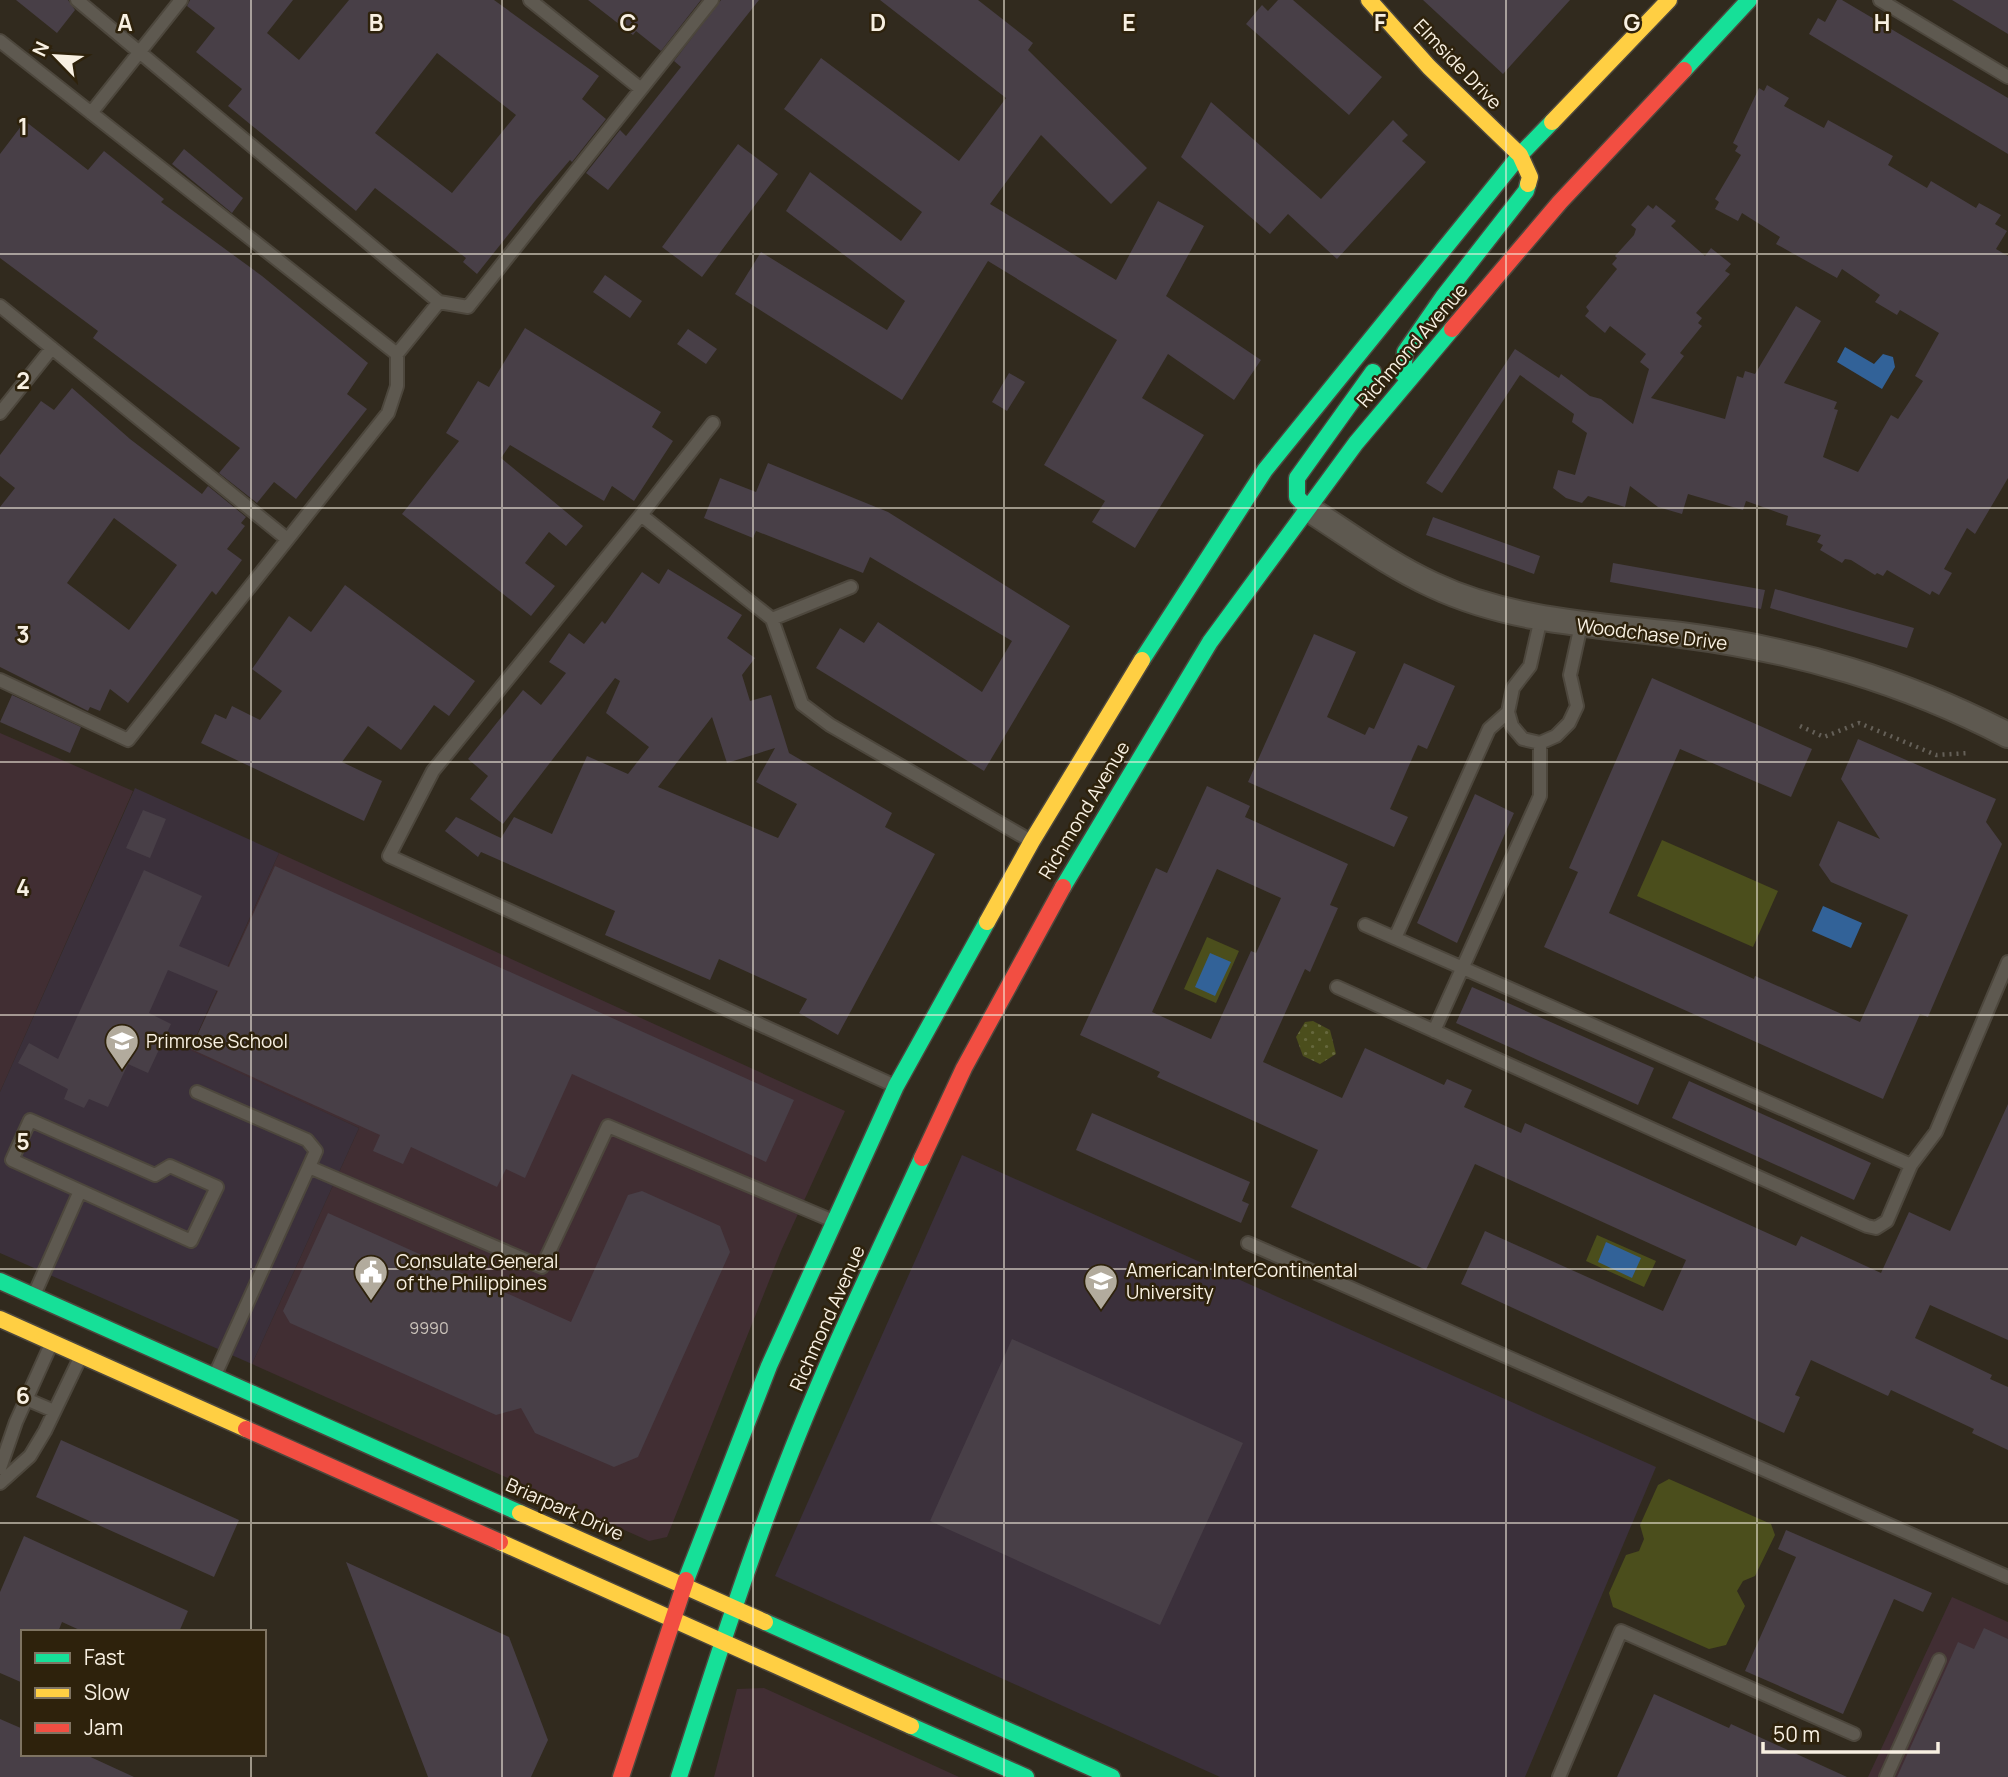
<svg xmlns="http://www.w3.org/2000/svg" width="2008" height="1777" font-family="Manrope,sans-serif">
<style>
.commercial{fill:#412e33}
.education{fill:#3b303b}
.green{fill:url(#green-dots)}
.pitch{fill:#4b4e1c}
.water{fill:#326298}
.building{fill:#483f47;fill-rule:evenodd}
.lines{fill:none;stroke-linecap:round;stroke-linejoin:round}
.lane-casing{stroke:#4d473d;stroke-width:16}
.street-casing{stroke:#4d473d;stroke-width:28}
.fast-casing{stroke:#4d473d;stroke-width:19}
.slow-casing{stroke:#4d473d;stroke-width:19}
.jam-casing{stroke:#4d473d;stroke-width:19}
.path{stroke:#656058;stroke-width:4.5;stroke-dasharray:2 5;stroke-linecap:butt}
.lane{stroke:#5e5950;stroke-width:12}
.street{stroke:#5e5950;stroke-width:24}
.fast{stroke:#16e098;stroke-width:16}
.slow{stroke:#ffcf43;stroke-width:16}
.jam{stroke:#f24e42;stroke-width:16}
.grid{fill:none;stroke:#f8f0e2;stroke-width:2;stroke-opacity:0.55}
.labels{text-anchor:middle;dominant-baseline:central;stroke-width:5;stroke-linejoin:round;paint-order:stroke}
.number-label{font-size:16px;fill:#ccc4bb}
.street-label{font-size:19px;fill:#f8f0e2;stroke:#2e220c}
.poi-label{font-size:19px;fill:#f8f0e2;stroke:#2e220c;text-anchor:start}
.grid-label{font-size:23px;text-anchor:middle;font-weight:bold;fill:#f8f0e2;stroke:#2e220c;stroke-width:5;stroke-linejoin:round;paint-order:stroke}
</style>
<defs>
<pattern id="green-dots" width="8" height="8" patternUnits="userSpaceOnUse" patternTransform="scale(1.75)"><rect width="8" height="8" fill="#4b4e1c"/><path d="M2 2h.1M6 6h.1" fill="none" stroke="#66683d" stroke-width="1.8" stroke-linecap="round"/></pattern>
</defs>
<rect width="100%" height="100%" fill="#312a1e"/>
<path class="commercial" d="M0,733L133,791L0,1092Z
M279,853L845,1111L781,1251L667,1537L649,1541L252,1364L359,1128L190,1051Z
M1952,1597L2008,1622V1777H1868Z
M764,1688L959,1777H714L737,1689Z"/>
<path class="education" d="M135,788L279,853L190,1050L359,1128L252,1364L0,1253V1092Z
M962,1155L1656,1467L1525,1777H1220L775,1576Z"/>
<path class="green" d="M1313,1021L1330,1030L1336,1054L1320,1064L1303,1056L1296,1037L1305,1022Z"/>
<path class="pitch" d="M1662,840L1778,891L1753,947L1637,896Z
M1207,937L1239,951L1216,1003L1184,989Z
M1597,1235L1656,1261L1644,1287L1586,1261Z
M1669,1479L1771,1524L1775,1535L1755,1576L1743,1581L1737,1591L1745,1606L1726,1645L1709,1649L1613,1607L1609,1593L1626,1555L1639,1551L1644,1539L1640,1525L1658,1485Z"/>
<path class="water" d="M1845,347L1874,364L1883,354L1893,357L1895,367L1882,389L1837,362Z
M1823,906L1862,923L1851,948L1812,931Z
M1210,953L1231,962L1215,996L1195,987Z
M1606,1242L1641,1258L1632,1278L1598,1262Z"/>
<path class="building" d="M16,0H68L75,10L57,33Z
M190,0H293L267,33L299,60L349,0H494L599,76L582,99L606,119L572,162L570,160L535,201L477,274L463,262L466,258L375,188L356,211L228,106L242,89L196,52L215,28L187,6ZM437,53L516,115L452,193L375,133Z
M588,0H701L661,51L636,31L633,35Z
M721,0H759L608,190L586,173L620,130L626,136L681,67L674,61Z
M880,0H978L1033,43L1028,50L1147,168L1111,204L1041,135L990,204L1116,280L1158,201L1204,226L1166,296L1261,360L1234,400L1168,354L1142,398L1204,435L1135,548L1092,522L1105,501L1044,465L1117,340L988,261L902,400L735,294L761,252L887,330L905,301L786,211L810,172L901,241L922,212L784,109L821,58L959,161L1006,98Z
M1278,0H1293L1382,77L1349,115L1246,24L1262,5L1268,11Z
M1423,0H1570L1503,74Z
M1837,0H1842L2008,98V154L1809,34L1818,18L1825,22Z
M1952,0H2008V34Z
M1767,85L1789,98L1784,106L1824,128L1828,120L1893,156L1888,165L1927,188L1931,181L1976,208L1979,203L2001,215L1995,224L2007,231L1996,249L2008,256V478L1975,534L1967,528L1944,569L1952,573L1939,595L1932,591L1930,595L1887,570L1883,576L1877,573L1875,575L1851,560L1845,559L1842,563L1820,550L1823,545L1817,542L1821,535L1786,525L1788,516L1746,501L1743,510L1688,494L1682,514L1658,507L1630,486L1625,507L1588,496L1582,503L1566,498L1553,488L1558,470L1575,475L1587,433L1572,422L1574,414L1520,375L1442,493L1426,483L1515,349L1559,378L1561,374L1590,396L1601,399L1633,424L1649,369L1640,362L1646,354L1610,326L1605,333L1585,316L1589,311L1586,307L1617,269L1612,264L1617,258L1615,256L1634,235L1636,229L1631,225L1648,205L1653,209L1656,205L1676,221L1671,226L1705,256L1711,248L1731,264L1725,271L1730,274L1696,313L1702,318L1698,323L1702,326L1680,353L1684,356L1651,398L1725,419L1737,376L1743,378L1745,371L1755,374L1796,306L1821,321L1784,383L1837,402L1834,409L1838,410L1823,457L1858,472L1891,415L1898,419L1923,381L1915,376L1939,333L1900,310L1897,315L1875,302L1880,295L1842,269L1837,278L1776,244L1780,237L1742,213L1738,221L1715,209L1719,202L1715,199L1741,155L1735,151L1738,146L1733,143L1759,88L1764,91Z
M1211,102L1321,199L1393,120L1408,135L1402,141L1426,162L1337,259L1288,214L1270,234L1181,157Z
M25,121L88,170L104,151L164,199L161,202L262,276L368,363L347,394L367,409L296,499L274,482L257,503L219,473L240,448L93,338L98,331L0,258V154Z
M738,144L778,174L702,277L662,247Z
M184,149L243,198L232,213L172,164Z
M605,275L642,301L630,318L593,292Z
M525,328L661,412L652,427L673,441L634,501L612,486L604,501L510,445L501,458L583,526L566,546L549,532L525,563L555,586L531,616L402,514L459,441L446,433L478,381L489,387Z
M688,329L717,349L706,364L677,344Z
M1009,373L1025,382L1007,411L992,402Z
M72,388L130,439L202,494L208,486L246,517L241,523L245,526L227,549L242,560L216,595L212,591L128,703L110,689L100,711L90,707L88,711L0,667V507L15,488L0,476V455L41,401L54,410ZM114,518L177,565L129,630L67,583Z
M768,463L888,512L1070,626L984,771L816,668L840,628L864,643L878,622L982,692L1012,641L870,557L863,573L756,531L753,538L704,518L720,478L756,492Z
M1433,517L1540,556L1534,574L1426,535Z
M1613,563L1765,590L1761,609L1610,582Z
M668,569L742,615L727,638L755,658L742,675L750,701L771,695L789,753L892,813L885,827L935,854L838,1035L799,1013L807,999L719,959L710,980L605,935L615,911L481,852L478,857L445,831L456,817L501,838L514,817L552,834L587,756L628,774L649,747L606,713L620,681L615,678L503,824L470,799L488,776L468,759L523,690L541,705L566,673L549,662L569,633L584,644L602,621L605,624L642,572L659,584ZM712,717L727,763L775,748L756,782L797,804L778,838L658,787Z
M345,585L475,681L449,716L434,705L401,750L368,726L342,762L382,781L364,821L201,743L215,714L226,719L232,706L260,720L282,691L252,669L289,616L311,632Z
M1775,589L1914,628L1907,648L1770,608Z
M1314,634L1356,652L1327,717L1365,735L1369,727L1374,729L1404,663L1455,686L1427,749L1418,745L1390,809L1408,817L1394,847L1248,782Z
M1652,678L1812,749L1791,797L1680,749L1609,913L1754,979L1755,976L1860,1022L1908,915L1831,882L1819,865L1838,821L1880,839L1841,779L1858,739L1996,799L1986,822L2002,844L1928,1017L1920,1014L1883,1099L1544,947L1578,872L1569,868Z
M12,695L81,727L70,753L0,722Z
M1207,786L1250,806L1245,817L1348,864L1330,905L1338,908L1310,972L1305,969L1263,1062L1342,1098L1365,1048L1444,1085L1447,1079L1472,1090L1464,1107L1521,1133L1525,1123L1796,1246L1801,1236L1881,1273L1909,1212L1950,1231L2008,1104V1340L1930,1305L1915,1338L1992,1375L1990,1379L2008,1387V1450L1972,1433L1974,1429L1891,1390L1888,1396L1811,1360L1795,1395L1800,1397L1784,1433L1461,1284L1485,1231L1663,1311L1686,1260L1475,1164L1426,1270L1291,1207L1318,1150L1157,1077L1160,1072L1080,1035L1156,868L1167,873ZM1217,869L1281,898L1256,953L1251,951L1211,1039L1152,1012Z
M1475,794L1514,813L1457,943L1417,923Z
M143,810L166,819L150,858L126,848Z
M275,866L794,1100L766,1162L572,1074L525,1178L506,1169L497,1187L411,1147L403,1164L373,1151L380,1135L191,1049L218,991L168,970L149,1013L171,1024L148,1073L128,1064L108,1107L89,1099L84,1108L64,1099L68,1089L18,1063L29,1043L58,1059L144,870L202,896L179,946L229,967Z
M1472,987L1654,1068L1638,1105L1456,1023Z
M1689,1081L1871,1163L1854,1200L1672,1118Z
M1092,1113L1250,1182L1242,1201L1249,1204L1241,1223L1076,1150Z
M642,1191L720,1226L730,1252L638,1457L614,1467L535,1433L521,1408L496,1415L290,1323L283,1311L328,1213L571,1322L628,1195Z
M1012,1339L1243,1443L1160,1625L930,1521Z
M61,1440L239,1520L214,1577L36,1497Z
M1786,1530L1932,1593L1923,1612L1894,1599L1843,1714L1745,1671L1796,1557L1778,1549Z
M24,1536L188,1611L179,1632H84L62,1622L58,1632H23V1683L0,1673V1592Z
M346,1562L509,1637L548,1740L531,1777H428Z
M1984,1628L2008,1639V1777H1897L1958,1642L1974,1649Z
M1654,1694L1729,1728L1731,1724L1847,1777H1617Z
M0,1719L23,1729V1754H84L134,1777H0Z"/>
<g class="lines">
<g class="lane-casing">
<path id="lane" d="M77,0L439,302L468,307L712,0
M530,0L641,89
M1880,0L2008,77
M0,41L397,354V386L388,413L128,740L0,680
M91,113L181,0
M0,306L287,539
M397,354L439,302
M0,413L52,348
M641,515L713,423
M1541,618L1530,666L1513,688L1508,712L1512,726L1523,739L1540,743L1556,736L1569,723L1577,706L1570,675L1581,625
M772,619L851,587
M1365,925L1911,1165
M1395,938L1489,729L1508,712
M1337,987L1867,1226L1876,1228L1887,1221L1911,1165L1936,1132L2008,962
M1434,1031L1540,796V743
M893,1085L389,856L433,771L641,515L772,619L802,704L830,725L1031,841
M197,1092L307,1140L316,1151L215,1375
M30,1120L155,1175L170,1166L217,1187L191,1241L12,1160Z
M309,1167L542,1267L608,1126L831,1220
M1248,1243L2008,1577
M34,1295L80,1191
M26,1399L54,1411
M0,1468L16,1422L52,1342
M0,1483L30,1456L45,1431L80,1358
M1559,1777L1621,1631L1854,1734
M1886,1777L1939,1660"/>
</g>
<g class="street-casing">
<path id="street" d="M1307,508C1348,534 1389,565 1433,585C1512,622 1598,625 1681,635C1798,650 1904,681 2008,735"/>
</g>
<g class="fast-casing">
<path id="fast" d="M1684,70L1749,0
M1403,374L1405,352L1443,297L1526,191L1528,184
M1307,508L1297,497V478L1373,372
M1142,660L1265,470L1520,155L1552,122
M1063,887L1210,642L1356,443L1452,329
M0,1281L520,1513
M686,1580L769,1366L896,1086L987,922
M765,1622L1112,1777
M911,1726L1026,1777
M679,1777C713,1671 747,1564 788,1460C828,1357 876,1258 922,1158"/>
</g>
<g class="slow-casing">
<path id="slow" d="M1369,0L1429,67L1520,155L1530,177L1528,184
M1552,122L1669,0
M987,922L1032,841L1142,660
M0,1319L246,1429
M520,1513L765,1622
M500,1542L911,1726"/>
</g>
<g class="jam-casing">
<path id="jam" d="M1452,329L1560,202L1684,70
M922,1158L964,1068L1063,887
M246,1429L500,1542
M621,1777L686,1580"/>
</g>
<path class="path" d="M1800,726L1824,737L1859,723L1936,755L1969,753"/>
<use href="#lane" class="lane"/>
<use href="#street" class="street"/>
<use href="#fast" class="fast"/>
<use href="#slow" class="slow"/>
<use href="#jam" class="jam"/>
</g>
<path class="grid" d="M251,0V1632M502,0V1777M753,0V1777M1004,0V1777M1255,0V1777M1506,0V1777M1757,0V1777M0,254H2008M0,508H2008M0,762H2008M0,1015H2008M0,1269H2008M0,1523H2008M251,1754V1777"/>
<defs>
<g id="school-pin" transform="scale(1.75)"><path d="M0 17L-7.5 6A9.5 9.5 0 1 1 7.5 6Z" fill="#b2ab9d" stroke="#2e220c"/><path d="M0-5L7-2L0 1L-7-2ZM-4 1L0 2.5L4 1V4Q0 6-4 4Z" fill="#fff"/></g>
<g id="civic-pin" transform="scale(1.75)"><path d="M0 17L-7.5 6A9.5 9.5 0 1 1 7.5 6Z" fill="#b2ab9d" stroke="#2e220c"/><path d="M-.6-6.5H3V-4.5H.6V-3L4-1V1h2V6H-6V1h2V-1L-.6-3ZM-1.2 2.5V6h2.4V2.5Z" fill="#fff"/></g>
<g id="university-pin" transform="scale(1.75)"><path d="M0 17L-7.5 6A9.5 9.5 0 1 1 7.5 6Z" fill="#b2ab9d" stroke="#2e220c"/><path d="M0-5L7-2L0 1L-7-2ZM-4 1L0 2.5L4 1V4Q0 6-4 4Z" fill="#fff"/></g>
</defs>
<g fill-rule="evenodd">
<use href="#school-pin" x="122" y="1041"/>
<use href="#civic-pin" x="371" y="1272"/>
<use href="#university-pin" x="1101" y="1281"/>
</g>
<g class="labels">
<g class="number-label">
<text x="429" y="1328">9990</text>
</g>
<g class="street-label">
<text transform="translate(1458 64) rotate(46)">Elmside Drive</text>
<text transform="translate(1412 345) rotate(-49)">Richmond Avenue</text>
<text transform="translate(1652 634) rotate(7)">Woodchase Drive</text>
<text transform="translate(1084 810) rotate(-59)">Richmond Avenue</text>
<text transform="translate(827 1318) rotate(-66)">Richmond Avenue</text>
<text transform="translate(565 1509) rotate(24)">Briarpark Drive</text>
</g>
<g class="poi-label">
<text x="146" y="1041">Primrose School</text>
<text x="396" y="1261">Consulate General<tspan x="396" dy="22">of the Philippines</tspan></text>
<text x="1126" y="1270">American InterContinental<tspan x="1126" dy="22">University</tspan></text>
</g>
</g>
<g class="grid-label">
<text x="125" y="31">A</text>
<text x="376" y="31">B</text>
<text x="628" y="31">C</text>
<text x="878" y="31">D</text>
<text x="1129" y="31">E</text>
<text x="1380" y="31">F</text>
<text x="1632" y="31">G</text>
<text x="1882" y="31">H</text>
<text x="23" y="135">1</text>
<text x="23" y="389">2</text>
<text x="23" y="643">3</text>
<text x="23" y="896">4</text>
<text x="23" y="1150">5</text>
<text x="23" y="1404">6</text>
</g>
<rect x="21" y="1630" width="245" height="126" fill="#2e220c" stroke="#7f7462" stroke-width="2"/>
<rect x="35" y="1653" width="35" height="10" fill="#16e098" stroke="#7f7462" stroke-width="2"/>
<text x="84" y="1665" font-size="21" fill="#f8f0e2">Fast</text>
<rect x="35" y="1688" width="35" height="10" fill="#ffcf43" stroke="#7f7462" stroke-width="2"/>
<text x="84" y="1700" font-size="21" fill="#f8f0e2">Slow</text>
<rect x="35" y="1723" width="35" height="10" fill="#f24e42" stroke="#7f7462" stroke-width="2"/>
<text x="84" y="1735" font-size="21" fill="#f8f0e2">Jam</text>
<g transform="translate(56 56) rotate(295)" stroke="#2e220c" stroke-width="5" paint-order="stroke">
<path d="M0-5L12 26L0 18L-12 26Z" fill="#f8f0e2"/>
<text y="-10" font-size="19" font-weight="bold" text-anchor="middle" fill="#f8f0e2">N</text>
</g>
<path d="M1763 1742v10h175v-10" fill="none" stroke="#f8f0e2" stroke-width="3.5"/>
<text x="1773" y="1742" font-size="21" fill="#f8f0e2" stroke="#2e220c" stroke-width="5" paint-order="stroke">50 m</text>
</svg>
